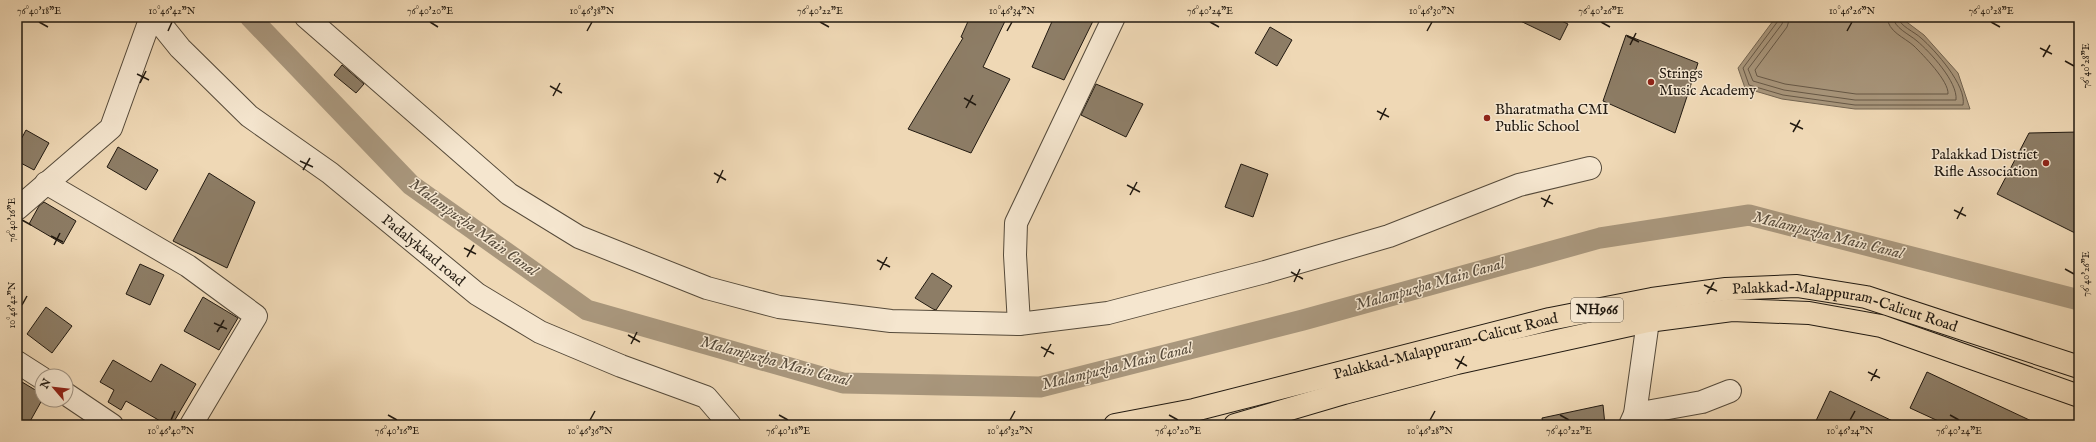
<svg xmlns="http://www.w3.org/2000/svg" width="2096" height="442" font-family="'IM FELL English',serif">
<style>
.water{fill:#a9977d;stroke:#736552}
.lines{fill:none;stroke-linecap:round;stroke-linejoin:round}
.shore{stroke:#665847;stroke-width:1}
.canal{stroke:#a9977d;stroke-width:21}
.building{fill:#8d7d66;stroke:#221a11}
.minor-casing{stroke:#554a3a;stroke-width:24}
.highway-casing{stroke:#221a11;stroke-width:24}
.minor{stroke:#f5e6cf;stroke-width:22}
.highway{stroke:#efd8b5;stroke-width:22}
.ticks{fill:none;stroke:#221a11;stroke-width:1.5}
.poi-dot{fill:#8f2418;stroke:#f5e6cf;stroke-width:1.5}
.labels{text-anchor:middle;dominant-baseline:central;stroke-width:3;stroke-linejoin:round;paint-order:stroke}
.shield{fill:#f5e6cf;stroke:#61574a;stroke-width:1}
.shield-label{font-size:14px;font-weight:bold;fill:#221a11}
.poi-label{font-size:15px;fill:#221a11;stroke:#f5e6cf;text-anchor:start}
.street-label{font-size:15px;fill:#221a11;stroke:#f5e6cf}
.water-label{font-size:16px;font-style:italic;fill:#584c3c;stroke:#f5e6cf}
.neatline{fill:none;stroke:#221a11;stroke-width:1.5}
.ticks-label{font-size:10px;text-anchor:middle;fill:#221a11}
</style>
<rect width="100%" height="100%" fill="#efd8b5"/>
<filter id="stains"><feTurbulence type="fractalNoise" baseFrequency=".005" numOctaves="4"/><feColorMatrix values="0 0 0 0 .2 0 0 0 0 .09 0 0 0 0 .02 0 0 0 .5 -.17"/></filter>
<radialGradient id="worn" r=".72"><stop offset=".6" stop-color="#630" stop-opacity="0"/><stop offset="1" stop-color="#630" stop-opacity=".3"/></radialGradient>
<path class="water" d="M1776,17H1900L1924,35L1958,73L1970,109H1855L1782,99L1745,88L1738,68Z"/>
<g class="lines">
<path class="shore" d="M1779,17L1778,21L1743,68L1749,85L1783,95L1855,105H1963C1967,86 1935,50 1921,38C1915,32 1899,26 1898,17
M1784,17L1782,24L1748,69L1753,81L1784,90L1855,100H1956C1958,82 1930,52 1917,41C1909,34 1894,28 1893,17
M1790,17L1787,27L1755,70L1757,76L1785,84L1856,94H1948C1949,81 1923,55 1914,46C1904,37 1888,32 1887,17"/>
<path class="canal" d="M250,17L411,185L587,310L843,383L1040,387L1303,320L1600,238L1749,215L2079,300"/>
</g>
<path class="building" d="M970,17H1007L983,67L1010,79L971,153L908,129L963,38L961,37Z
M1054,17H1095L1064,80L1032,67Z
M1512,17H1553L1568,24L1560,40Z
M1270,27L1292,40L1277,66L1255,53Z
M1626,35L1698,63L1675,133L1603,101Z
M342,65L364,84L356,93L334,75Z
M1096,84L1143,104L1126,137L1081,115Z
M26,130L49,143L34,170L17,161V147Z
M2079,132V235L1997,194L2029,133Z
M118,147L158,170L146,190L107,167Z
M1241,164L1268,174L1253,217L1225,207Z
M209,173L255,202L227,268L173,241Z
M44,202L76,221L63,244L29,224L39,206Z
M140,264L164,275L150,305L126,294Z
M932,273L952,286L936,310L933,309L915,298Z
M203,297L238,318L219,350L184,331Z
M46,307L72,326L52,353L27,334Z
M113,360L151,382L161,364L196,384L172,425H167L126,401L121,410L108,402L114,390L100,382Z
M1927,372L2040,425H1947L1910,408Z
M17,379L42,394V400L28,425H17Z
M1830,391L1901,425H1814Z
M1603,405L1605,425H1543L1542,418Z"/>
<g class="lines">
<g class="minor-casing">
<g id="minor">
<path id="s1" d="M155,17L180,48L249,116L330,173L477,294L540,332L621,366L706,397L730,425"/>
<path d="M306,17L509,194L579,237L707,288L779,307L891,321L1019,324"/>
<path d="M1114,17L1016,223L1015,255L1019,324L1108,313L1265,272L1389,236L1519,185L1590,168"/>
<path d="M46,183L188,266L256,316L191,425"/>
<path d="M17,209L111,128L151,17"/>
<path d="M17,362L42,378"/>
<path d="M66,394L112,425"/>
<path d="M1635,414L1702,402L1730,391"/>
<path d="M1630,425L1635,414L1648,321"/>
</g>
</g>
<g class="highway-casing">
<g id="highway">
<path id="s2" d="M1115,425L1194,410L1550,319L1652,299L1726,289L1797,286L1866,297L2079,367"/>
<path d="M1235,425L1344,393L1457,363L1648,321L1732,310L1809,313L1881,326L2079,396"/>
</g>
</g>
<use href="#minor" class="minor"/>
<use href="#highway" class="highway"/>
</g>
<path class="ticks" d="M39,22L48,27M430,22L438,27M820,22L829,27M1210,22L1219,27M1601,22L1610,27M1991,22L2000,27M168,31L172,22M587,31L592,22M1007,31L1012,22M1427,31L1432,22M1847,31L1852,22M1627,36L1639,42M1630,45L1636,33M2040,48L2052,54M2043,57L2050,45M2065,61L2074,66M137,74L149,80M140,83L146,71M550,86L562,93M553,96L560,83M964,98L976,105M966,108L973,95M1377,111L1389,117M1380,120L1386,108M1790,123L1803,129M1793,132L1800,120M300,161L313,167M303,170L310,158M714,173L726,180M717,183L723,170M1127,185L1140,192M1130,195L1137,182M1541,198L1553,204M1544,207L1550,195M1954,210L1966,216M1957,219L1963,207M22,220L31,225M51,236L63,242M54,245L60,233M464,248L476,254M467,257L474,245M877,260L890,267M2065,269L2074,274M880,270L887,257M1291,272L1303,279M1294,282L1300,269M1704,285L1717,291M1707,294L1714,282M22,305L27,296M214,323L227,329M217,332L224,320M628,335L640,342M631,344L637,332M1041,347L1054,354M1044,357L1051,344M1455,359L1467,366M1457,369L1464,356M1868,372L1880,378M1871,381L1877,369M388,415L397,420M779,415L788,420M1169,415L1178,420M1560,415L1569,420M1950,415L1959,420M171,420L175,411M590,420L595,411M1010,420L1015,411M1430,420L1435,411M1850,420L1855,411"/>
<g class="poi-dot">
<circle cx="1651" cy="82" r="4"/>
<circle cx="1487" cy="118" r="4"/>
<circle cx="2046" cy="163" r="4"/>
</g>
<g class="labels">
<rect class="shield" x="1571" y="298" width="52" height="24" rx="3"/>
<g class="shield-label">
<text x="1597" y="310">NH966</text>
</g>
<g class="poi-label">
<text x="1659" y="73">Strings<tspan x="1659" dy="17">Music Academy</tspan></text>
<text x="1495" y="109">Bharatmatha CMI<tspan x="1495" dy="17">Public School</tspan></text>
<text x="2038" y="154" text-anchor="end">Palakkad District<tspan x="2038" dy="17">Rifle Association</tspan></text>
</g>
<g class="street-label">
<text stroke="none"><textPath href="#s1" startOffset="357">Padalykkad road</textPath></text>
<text stroke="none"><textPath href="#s2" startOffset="748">Palakkad-Malappuram-Calicut Road</textPath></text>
<text stroke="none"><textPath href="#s2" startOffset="340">Palakkad-Malappuram-Calicut Road</textPath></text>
</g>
<g class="water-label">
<text transform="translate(473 228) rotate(36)">Malampuzha Main Canal</text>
<text transform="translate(1828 236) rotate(14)">Malampuzha Main Canal</text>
<text transform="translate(1430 285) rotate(-16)">Malampuzha Main Canal</text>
<text transform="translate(775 362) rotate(15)">Malampuzha Main Canal</text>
<text transform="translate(1117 367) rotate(-14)">Malampuzha Main Canal</text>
</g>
</g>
<rect width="2096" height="442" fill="none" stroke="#efd8b5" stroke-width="44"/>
<g transform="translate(54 388) rotate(298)"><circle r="19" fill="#f5e6cf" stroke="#a19483"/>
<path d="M0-3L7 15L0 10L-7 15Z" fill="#8f2418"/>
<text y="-6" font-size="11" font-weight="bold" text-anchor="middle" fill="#221a11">N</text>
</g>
<rect x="22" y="22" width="2052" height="398" class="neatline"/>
<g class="ticks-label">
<text x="39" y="14">76°40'18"E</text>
<text x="172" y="14">10°46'42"N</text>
<text x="430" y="14">76°40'20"E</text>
<text x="592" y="14">10°46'38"N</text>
<text x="820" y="14">76°40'22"E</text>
<text x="1012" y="14">10°46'34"N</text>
<text x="1210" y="14">76°40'24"E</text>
<text x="1432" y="14">10°46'30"N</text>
<text x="1601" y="14">76°40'26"E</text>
<text x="1852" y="14">10°46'26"N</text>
<text x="1991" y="14">76°40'28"E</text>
<text transform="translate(2085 66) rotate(-90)" y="4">76°40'28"E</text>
<text transform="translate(11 220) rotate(-90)" y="4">76°40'16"E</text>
<text transform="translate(2085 274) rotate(-90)" y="4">76°40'26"E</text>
<text transform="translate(11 305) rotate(-90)" y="4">10°46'42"N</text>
<text x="171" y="434">10°46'40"N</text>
<text x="397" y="434">76°40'16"E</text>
<text x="590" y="434">10°46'36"N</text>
<text x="788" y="434">76°40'18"E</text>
<text x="1010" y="434">10°46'32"N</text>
<text x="1178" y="434">76°40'20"E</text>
<text x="1430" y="434">10°46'28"N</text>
<text x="1569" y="434">76°40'22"E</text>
<text x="1850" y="434">10°46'24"N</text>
<text x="1959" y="434">76°40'24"E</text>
</g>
<rect width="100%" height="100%" filter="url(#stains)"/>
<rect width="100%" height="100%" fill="url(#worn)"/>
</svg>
